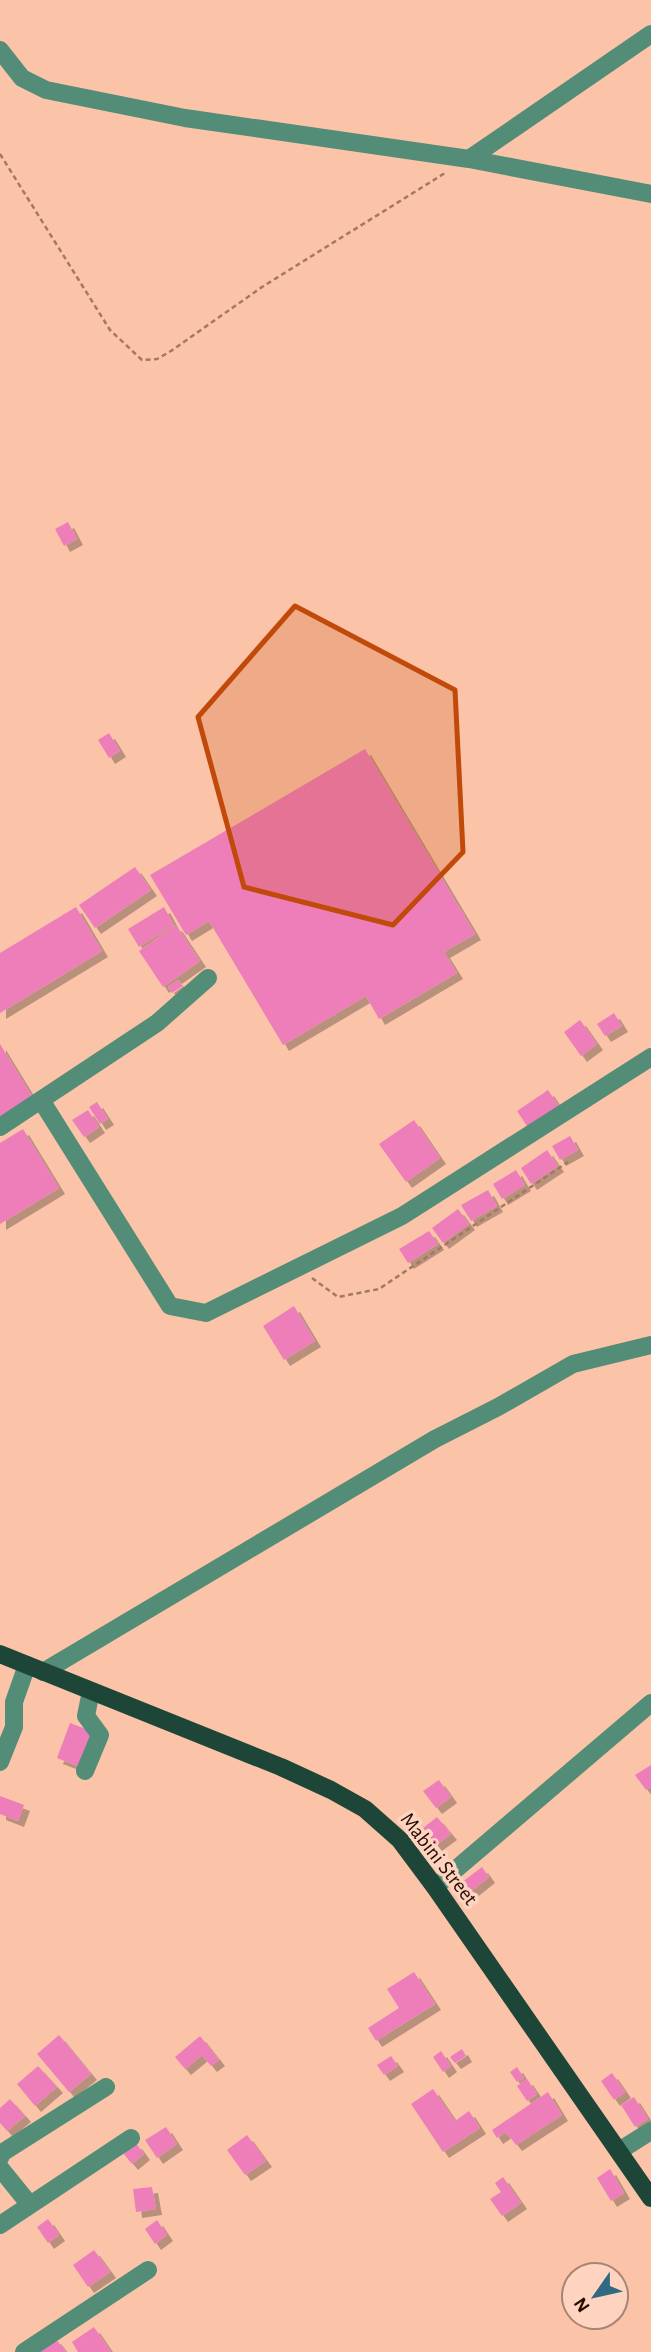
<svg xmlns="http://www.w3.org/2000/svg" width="651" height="2352" font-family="'Alegreya Sans',sans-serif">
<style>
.building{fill:#ee7eba;filter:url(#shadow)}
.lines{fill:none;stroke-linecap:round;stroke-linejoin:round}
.path{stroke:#a37864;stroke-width:2.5;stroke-dasharray:5 3.5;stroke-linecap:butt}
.minor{stroke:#538d77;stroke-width:18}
.major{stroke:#1e4638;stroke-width:18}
.marked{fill:#c14a0a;fill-opacity:0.2;stroke:#c14a0a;stroke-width:5;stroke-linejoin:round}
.labels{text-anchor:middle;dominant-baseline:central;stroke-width:7;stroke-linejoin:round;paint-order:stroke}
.street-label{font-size:21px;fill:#240c02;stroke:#fed4c0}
</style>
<defs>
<filter id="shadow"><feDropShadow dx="6" dy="6" stdDeviation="0" flood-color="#0004"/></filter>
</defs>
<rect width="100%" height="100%" fill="#fbc4a8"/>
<path class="building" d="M68,522L77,539L64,546L55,529Z
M109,733L120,751L109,758L98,740Z
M365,749L475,934L444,952L457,973L379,1019L366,996L283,1045L209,921L186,935L150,875Z
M135,867L151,890L95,928L79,905Z
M76,907L102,951L0,1013V953Z
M164,907L174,925L139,947L128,929Z
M176,925L200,961L163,987L139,951Z
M178,980L183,986L172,993L168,987Z
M614,1013L622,1026L605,1036L597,1024Z
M580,1020L597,1044L581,1056L564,1032Z
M0,1044L33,1098L0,1118Z
M548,1090L560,1108L529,1129L517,1111Z
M97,1102L108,1119L100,1124L89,1107Z
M88,1110L99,1127L84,1137L72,1120Z
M414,1120L440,1158L406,1182L379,1144Z
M23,1129L59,1188L0,1224V1143Z
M570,1136L578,1150L560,1160L552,1146Z
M547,1150L558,1166L531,1184L521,1168Z
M516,1170L525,1185L502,1199L493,1184Z
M488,1190L497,1206L471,1221L461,1205Z
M458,1209L469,1224L443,1243L432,1228Z
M429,1231L438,1244L408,1263L399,1249Z
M294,1306L315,1341L284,1360L263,1326Z
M70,1723L94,1732L80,1767L57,1758Z
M651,1765V1787L646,1790L635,1775Z
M439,1780L451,1797L436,1808L423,1791Z
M0,1796L24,1805L18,1821L0,1814Z
M437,1817L451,1834L436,1845L423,1828Z
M482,1867L489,1877L469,1893L461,1883Z
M414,1972L435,2004L376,2041L368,2028L399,2008L387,1989Z
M59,2035L91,2074L69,2092L37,2054Z
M200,2036L219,2060L211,2066L202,2055L185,2069L175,2057Z
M462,2049L466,2056L455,2063L450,2057Z
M441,2051L451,2066L443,2072L433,2057Z
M391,2056L398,2066L384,2075L377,2065Z
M38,2066L57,2087L35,2106L17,2084Z
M517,2067L524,2078L517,2082L510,2072Z
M612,2073L625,2092L614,2100L601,2081Z
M527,2079L537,2094L527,2101L517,2086Z
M433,2089L455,2121L469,2111L480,2128L443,2152L411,2104Z
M548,2092L562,2115L516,2145L506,2132L497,2138L492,2130Z
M634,2097L648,2119L635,2127L621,2105Z
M10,2099L25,2116L7,2131L0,2123V2108Z
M166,2127L177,2144L157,2158L145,2140Z
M247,2135L266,2161L245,2175L227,2150Z
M136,2143L144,2154L132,2164L123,2153Z
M610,2169L624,2193L611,2201L597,2178Z
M503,2177L521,2203L502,2216L490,2199L501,2192L495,2183Z
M152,2187L156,2209L136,2212L133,2189Z
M48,2219L59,2235L48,2243L37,2227Z
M157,2220L167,2235L155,2244L145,2229Z
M94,2250L110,2272L88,2287L73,2265Z
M94,2327L111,2352H78L72,2342Z
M55,2338L66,2352H37Z"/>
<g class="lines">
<path class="path" d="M0,154L110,330L142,360L157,359L171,351L262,287L445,173
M312,1278L338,1297L379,1289L568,1162"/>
<path class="minor" d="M0,50L22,78L46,90L185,118L469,159L651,194
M469,159L651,34
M41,1100L170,1306L206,1313L402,1216L651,1057
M0,1127L157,1023L208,978
M43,1672L435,1439L498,1407L573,1364L651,1345
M0,1762L14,1727V1702L27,1665
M85,1771L100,1735L86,1716L91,1691
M435,1887L651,1703
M619,2151L651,2131
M0,2158L2,2153L106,2087
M0,2168L30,2205
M0,2225L131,2138
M24,2352L148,2270"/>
<path class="major" d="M0,1654L281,1767L331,1790L365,1809L400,1840L435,1887L651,2198"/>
</g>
<path class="marked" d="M295,606L455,690L463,852L393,925L244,887L198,717Z"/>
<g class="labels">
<g class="street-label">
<text transform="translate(439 1859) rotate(52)">Mabini Street</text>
</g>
</g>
<g transform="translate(595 2296) rotate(236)"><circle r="33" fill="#fed4c0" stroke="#a78474" stroke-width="2"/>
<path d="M0-5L12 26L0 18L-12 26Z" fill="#2f6a82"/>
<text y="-10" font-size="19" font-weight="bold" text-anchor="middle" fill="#240c02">N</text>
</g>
</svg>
